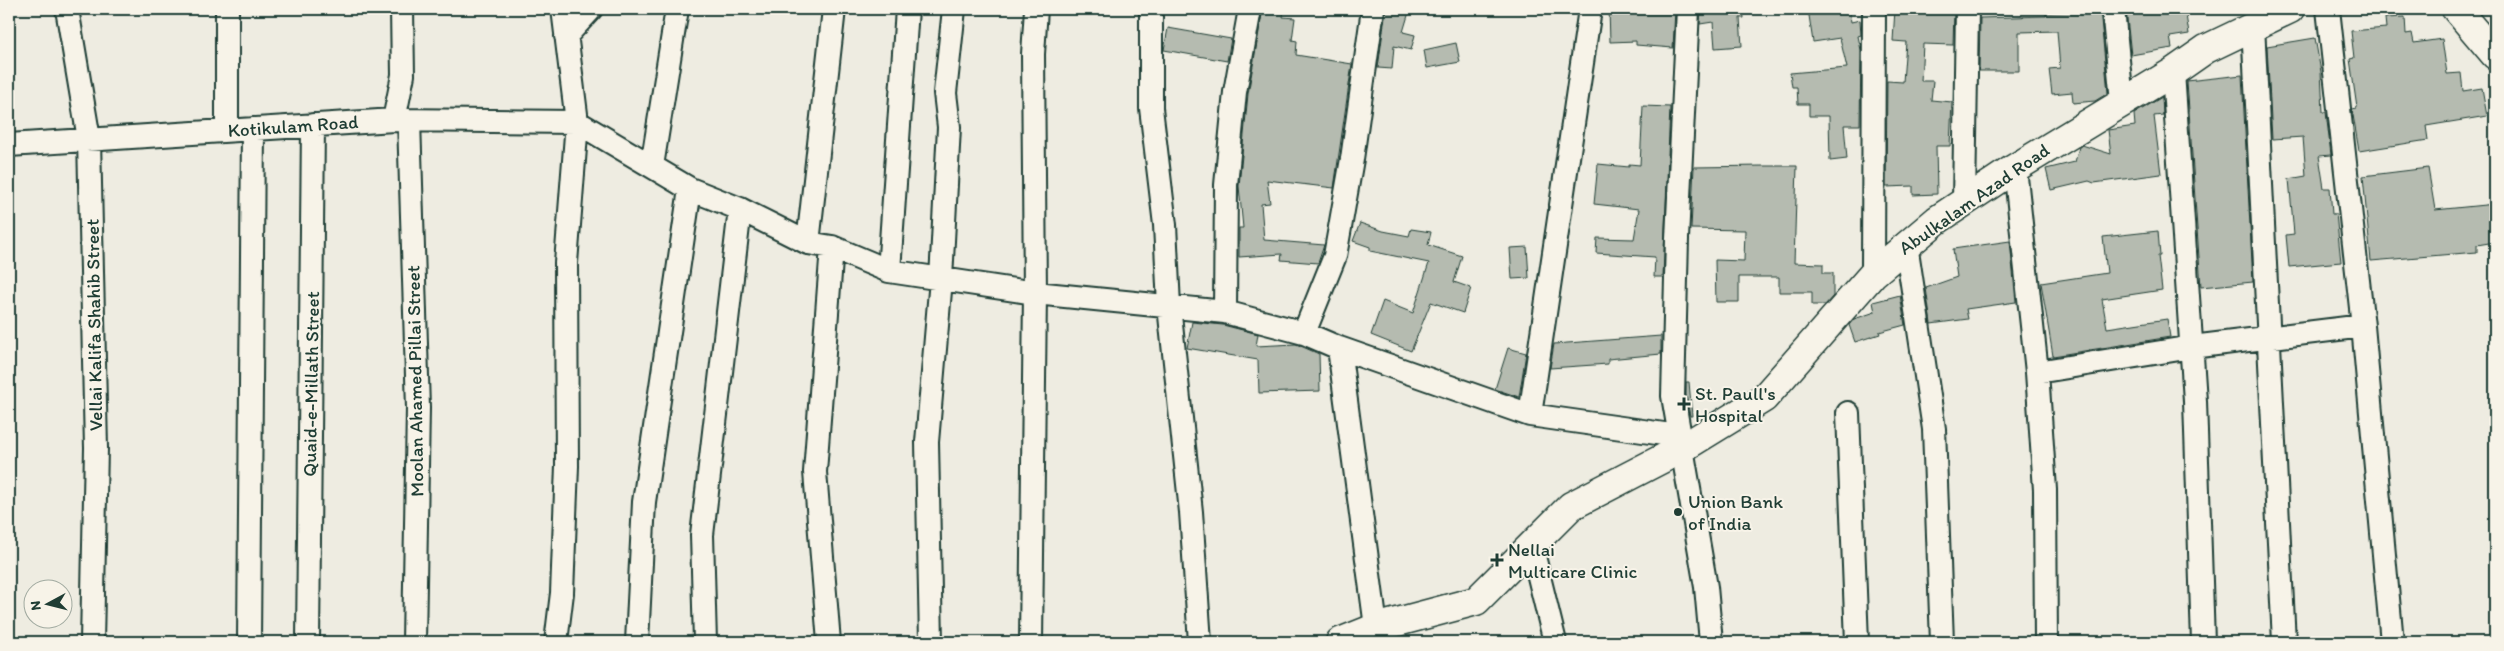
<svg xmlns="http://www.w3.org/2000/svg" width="2504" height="651" font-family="Itim,sans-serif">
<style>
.building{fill:#b5bbb0;stroke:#1f3d34}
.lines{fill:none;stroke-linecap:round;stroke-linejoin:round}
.street-casing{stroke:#1f3d34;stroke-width:26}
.secondary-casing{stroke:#1f3d34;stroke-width:31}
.primary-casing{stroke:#1f3d34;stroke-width:31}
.street{stroke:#f7f3e8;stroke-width:22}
.secondary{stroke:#f7f3e8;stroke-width:28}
.primary{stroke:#f7f3e8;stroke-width:28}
.poi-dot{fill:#1f3d34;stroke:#f7f3e8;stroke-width:2}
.labels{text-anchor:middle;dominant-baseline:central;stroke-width:4;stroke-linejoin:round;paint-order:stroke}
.street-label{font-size:19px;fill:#1f3d34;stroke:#f7f3e8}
.poi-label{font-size:19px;fill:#1f3d34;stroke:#f7f3e8;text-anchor:start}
</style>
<rect width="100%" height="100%" fill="#eeece1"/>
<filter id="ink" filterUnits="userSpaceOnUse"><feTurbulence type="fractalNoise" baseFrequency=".02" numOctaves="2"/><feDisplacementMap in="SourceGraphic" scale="10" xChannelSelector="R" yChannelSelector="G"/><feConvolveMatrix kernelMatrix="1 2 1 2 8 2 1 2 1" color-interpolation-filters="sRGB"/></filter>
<g filter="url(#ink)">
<path class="building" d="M1263,9H1284L1283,17L1295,18L1292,40L1297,41L1296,55L1352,64L1334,188L1267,180L1270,203L1261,204L1264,240L1324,245L1318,263L1281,260L1282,254L1239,257V228H1243L1239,186L1248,94Z
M1386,9L1409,12L1403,32L1415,35L1411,50L1394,46L1392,69L1378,68Z
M1609,9H1675L1673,48L1636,45V41L1610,42Z
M1701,9H1743L1744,18H1740L1742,46L1715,48L1713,22L1700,24Z
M1808,9H1849L1851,22L1860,20L1861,35L1858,36L1861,50L1860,125H1844L1847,159L1830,161L1829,116H1809V104H1798L1797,87H1792L1790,73L1847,68L1840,38L1813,42Z
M1895,9H1954L1953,45L1923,44L1921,81H1933L1931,100L1952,102L1950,146H1936L1937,194L1913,195V186L1886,187L1887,81L1903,82L1906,42L1893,41Z
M2100,9L2108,93L2095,101L2073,103L2072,92L2052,94L2049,69L2060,68L2057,31L2019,32V71H1979L1980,18L2046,16V13Z
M2126,9H2185L2189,34L2170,37L2172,48L2131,55Z
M2405,17L2406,34L2412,33L2414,43L2442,39L2447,74L2461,73L2463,91L2482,88L2487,116L2426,126L2428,140L2359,151L2352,109L2357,108L2350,59L2354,58L2351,31L2386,28L2385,18Z
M1168,28L1231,39L1227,61L1164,50Z
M2315,38L2321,72L2323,112H2326L2331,155L2319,156L2324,188H2330L2332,214H2336L2341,262L2289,267L2286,235L2294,234L2289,179L2306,176L2303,137L2272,139L2267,46Z
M1456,43L1460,62L1427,68L1424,50Z
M2242,75L2253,282L2201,287L2187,81Z
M2162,97L2163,115L2154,116L2161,174L2094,183L2089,181L2051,190L2046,169L2075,162L2079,147L2082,145L2111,154L2108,130L2135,126L2134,114Z
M1643,106L1670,107L1663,277H1654L1655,257L1596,253L1597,238L1634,239L1639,209L1594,204L1598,164L1629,167V164L1640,165Z
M1763,166H1797L1794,263L1823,264V273H1833V296L1825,305H1812V292H1779V277H1739V302H1716L1715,260L1744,261L1745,230L1691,229L1694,167Z
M2428,168L2435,210L2495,204V242L2477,245V252L2371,261L2363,176Z
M1360,223L1383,231L1409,236L1411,229L1431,232L1428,245L1462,256L1454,282L1471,288L1463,313L1431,302L1411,351L1371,335L1383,301L1413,313L1429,263L1370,251V247L1353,241Z
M2158,231L2160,256H2158L2162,290L2102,299L2107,328L2167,319L2170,337L2053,356L2041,283L2107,273L2103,237Z
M2010,241L2016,302L1966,309L1968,319L1931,324L1926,288L1957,277L1953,249Z
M1527,247L1529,278L1512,279L1510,248Z
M1900,295L1905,325L1879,332L1880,334L1855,342L1849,325L1854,319L1875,312L1873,302Z
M1192,322L1223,325L1258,334L1256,346L1296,344L1319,354L1320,391L1259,393L1258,360L1187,348Z
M1661,336V354L1608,359V364L1550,368L1554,344Z
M1508,348L1526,353L1519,397L1495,389Z
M1686,382H1689L1692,416H1690L1686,395Z"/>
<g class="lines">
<g class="street-casing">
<path id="street" d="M67,9L89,139L96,448L92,642
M1151,9V108L1165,225L1169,306L1191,512L1200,642
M1688,9L1677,239L1673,396L1706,587L1711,642
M2113,9L2122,101
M2328,9L2363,326L2392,642
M2253,25L2284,642
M566,36L591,9
M2173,72L2195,401L2203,642
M394,120L403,75L402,9
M409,120L418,408L414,642
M577,122L690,189L740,209L808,243L832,247L889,271L1035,293L1225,312L1226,185L1235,92L1250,9
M227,130V9
M9,145L394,120L577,122
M652,166L677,9
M2015,168L2037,372L2045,490L2046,642
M1964,202L1967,9
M808,243L834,9
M1906,244L1934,429L1942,642
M889,271L907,9
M1873,274L1874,9
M1225,312L1304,333L1335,256L1352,159L1373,9
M1304,333L1339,348L1530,415L1678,436
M1339,348L1378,642
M2037,372L2192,347L2363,326
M1848,413L1857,642
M1530,415L1590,9
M1531,544L1555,642
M249,642L253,129
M308,642L313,125
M556,642L562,593L567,466L566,263L577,122L563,9
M637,642L644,502L690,189
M705,642L702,535L740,209
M829,642L815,472L832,247
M931,642L927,442L941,279L949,127L945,93L954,9
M1031,642L1035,293L1033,54L1036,9"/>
</g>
<g class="secondary-casing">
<path id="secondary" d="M1340,642L1375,628L1476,601L1571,506L1681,449L1764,398L1873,274L1937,220L2015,168L2173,72L2206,49L2290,9"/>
</g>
<g class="primary-casing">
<path id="primary" d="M2456,9L2495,55"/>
</g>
<use href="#street" class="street"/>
<use href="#secondary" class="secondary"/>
<use href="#primary" class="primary"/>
</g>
</g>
<g class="poi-dot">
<path d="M1681.5 396.5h5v5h5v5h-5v5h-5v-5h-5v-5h5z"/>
<circle cx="1678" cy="512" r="5"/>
<path d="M1494.5 552.5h5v5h5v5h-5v5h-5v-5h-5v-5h5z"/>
</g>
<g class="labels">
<g class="street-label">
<text transform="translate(293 126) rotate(-4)">Kotikulam Road</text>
<text transform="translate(1974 199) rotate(-35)">Abulkalam Azad Road</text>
<text transform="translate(94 325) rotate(-91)">Vellai Kalifa Shahib Street</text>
<text transform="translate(415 381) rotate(-91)">Moolan Ahamed Pillai Street</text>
<text transform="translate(311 384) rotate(-89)">Quaid-e-Millath Street</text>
</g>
<g class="poi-label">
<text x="1695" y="393">St. Paull's<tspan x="1695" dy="22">Hospital</tspan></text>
<text x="1688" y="501">Union Bank<tspan x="1688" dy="22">of India</tspan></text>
<text x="1508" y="549">Nellai<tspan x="1508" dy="22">Multicare Clinic</tspan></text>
</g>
</g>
<rect width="2504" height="651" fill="none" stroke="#f7f3e8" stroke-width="30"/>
<rect x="15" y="15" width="2474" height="621" fill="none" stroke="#1f3d34" stroke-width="2" filter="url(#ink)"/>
<g transform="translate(48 604) rotate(263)"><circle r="24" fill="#f7f3e8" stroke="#a1aaa0"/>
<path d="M0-4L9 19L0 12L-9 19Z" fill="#1f3d34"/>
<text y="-8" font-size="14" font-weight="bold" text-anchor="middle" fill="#1f3d34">N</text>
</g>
</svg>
